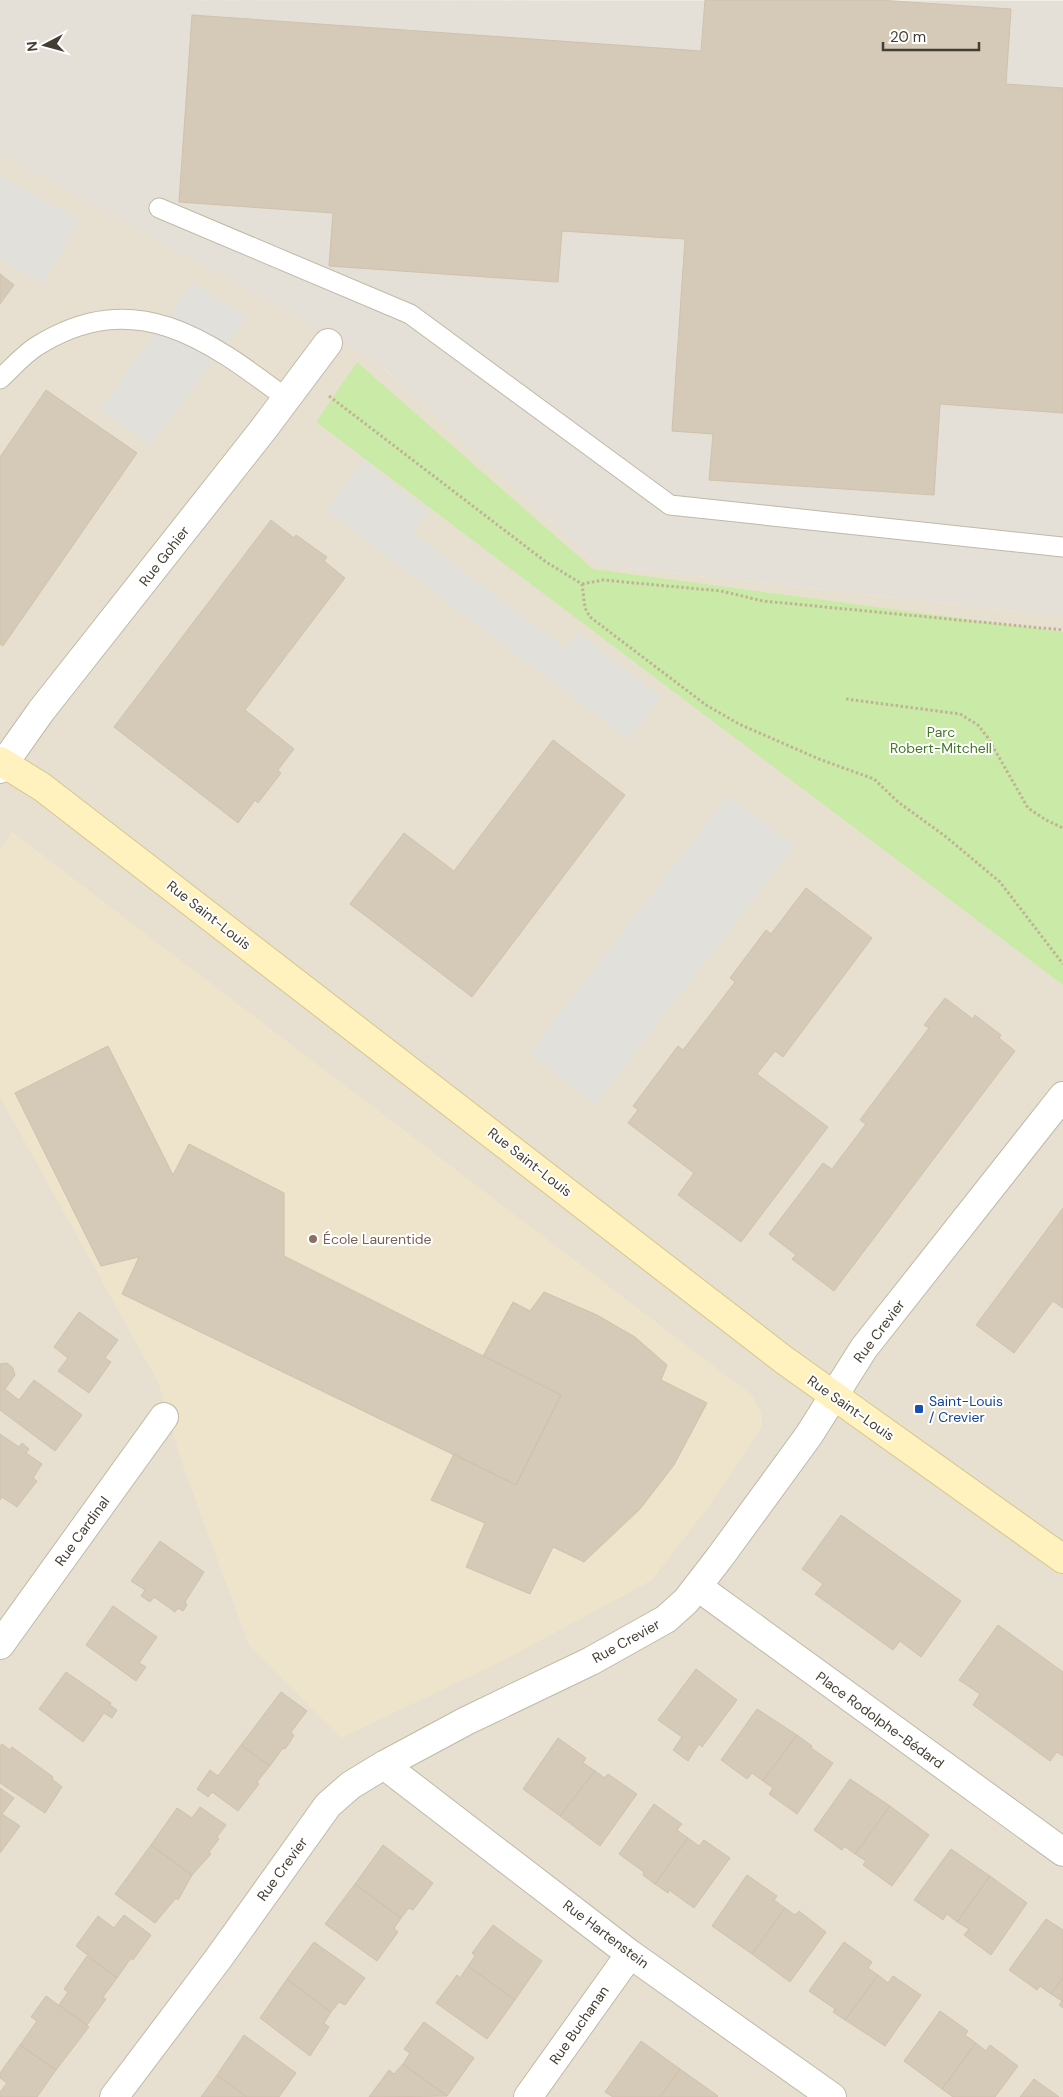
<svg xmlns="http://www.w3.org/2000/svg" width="1063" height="2097" font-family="'DM Sans',sans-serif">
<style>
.residential{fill:#e7e0d0}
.industrial{fill:#e4dfd7}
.education{fill:#ede4cb}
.green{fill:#caeaa8}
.parking{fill:#e2e0db}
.building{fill:#d4cab7;stroke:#d0c2aa}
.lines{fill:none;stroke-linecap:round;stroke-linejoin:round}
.lane-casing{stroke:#c1b9a7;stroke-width:21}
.street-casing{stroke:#c1b9a7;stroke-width:30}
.secondary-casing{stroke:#d5c58e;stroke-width:30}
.path{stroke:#c1b295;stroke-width:3;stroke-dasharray:2.5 2.5;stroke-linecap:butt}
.lane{stroke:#fff;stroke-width:19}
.street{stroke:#fff;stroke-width:28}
.secondary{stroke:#fff2bf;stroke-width:28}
.education-dot{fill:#8d6e63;stroke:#fff;stroke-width:2}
.transit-dot{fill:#1a4fb4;stroke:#fff;stroke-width:2}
.labels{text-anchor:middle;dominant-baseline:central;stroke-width:4;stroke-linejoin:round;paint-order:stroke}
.street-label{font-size:14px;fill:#443e32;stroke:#fff}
.park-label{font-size:14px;fill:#417823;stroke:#fff}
.education-label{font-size:14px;fill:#785e54;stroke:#fff;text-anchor:start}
.transit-label{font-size:14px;fill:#164399;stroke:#fff;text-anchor:start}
</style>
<rect width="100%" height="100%" fill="#f2eee2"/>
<path class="residential" d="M0,153L376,361L598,565L1063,616V2097H0Z"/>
<path class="industrial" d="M0,0L1063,1V616L598,565L376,361L0,153Z"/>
<path class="education" d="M12,832L753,1396L762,1416V1425L758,1433L709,1506L652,1580L506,1659L341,1738L249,1645L184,1469L158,1382L0,1097V850Z"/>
<path class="green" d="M357,362L593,569L1063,632V985L316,422Z"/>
<path class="parking" d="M0,176L79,220L44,284L0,260Z
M193,283L247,317L150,445L100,408Z
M363,460L430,511L413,533L566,649L578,633L661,697L629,740L326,510Z
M728,795L795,846L595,1104L529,1053Z"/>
<path class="building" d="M705,0H879L1011,9L1006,84L1063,88V413L940,404L934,495L709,480L713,434L672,431L685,239L562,231L558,282L329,266L333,213L179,202L192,15L701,51Z
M0,274L14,285L0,304Z
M46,390L137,453L3,646L0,644V457Z
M271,520L294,538L296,535L327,557L324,561L345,578L245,710L294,749L278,770L281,773L258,803L255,800L238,823L114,727Z
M553,740L625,795L472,997L350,904L404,833L454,871Z
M806,888L872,938L783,1057L775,1051L757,1074L828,1127L741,1242L678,1195L694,1173L628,1123L638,1110L633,1106L678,1046L683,1050L735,982L730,978L766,930L771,934Z
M945,998L973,1019L975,1015L1001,1035L999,1038L1015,1051L834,1291L792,1259L796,1255L769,1234L823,1163L832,1169L866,1124L860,1120L929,1028L924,1025Z
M108,1046L173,1175L189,1144L284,1193V1256L561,1395L516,1485L122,1294L139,1257L101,1266L15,1093Z
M1063,1208V1308L1053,1301L1014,1353L976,1325Z
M544,1292L597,1315L635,1337L667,1365L661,1380L707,1403L674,1465L640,1509L584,1562L553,1547L530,1594L466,1567L485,1523L431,1500L454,1454L516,1485L561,1395L483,1356L513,1302L530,1311Z
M79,1312L118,1340L105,1358L111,1362L89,1393L58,1371L68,1358L54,1347Z
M7,1363L13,1368L15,1375L5,1389L19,1400L34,1380L82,1415L55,1451L0,1410V1364Z
M0,1434L19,1447L22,1443L29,1449L26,1453L42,1464L33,1478L37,1481L17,1507L2,1497L0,1500Z
M841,1515L961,1601L921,1657L900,1641L893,1650L815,1594L823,1584L802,1569Z
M160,1541L204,1572L185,1602L187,1605L183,1611L178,1608L175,1612L154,1597L150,1602L141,1596L145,1590L131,1581Z
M113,1606L157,1637L139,1663L146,1667L136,1681L86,1645Z
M998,1625L1063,1672V1756L1057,1752L1050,1761L973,1705L980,1694L959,1680Z
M696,1669L737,1700L702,1747L699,1744L688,1761L673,1750L682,1737L658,1720Z
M66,1672L111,1703L110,1705L117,1710L112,1718L104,1713L83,1742L39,1709Z
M281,1692L307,1711L291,1732L294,1735L290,1742L285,1749L283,1748L270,1766L241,1745Z
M757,1709L797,1735L763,1781L752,1773L747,1779L721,1760Z
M797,1735L812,1746L811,1748L833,1763L797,1814L769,1794L773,1788L763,1781Z
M558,1738L586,1758L583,1763L595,1771L560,1816L523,1789Z
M2,1744L10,1750L12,1747L53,1777L52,1779L62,1787L45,1813L0,1783V1747Z
M241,1745L270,1766L257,1782L259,1784L238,1811L212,1792L208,1797L197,1789L210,1770L218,1776Z
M595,1771L605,1778L608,1774L637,1794L600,1846L560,1816Z
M850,1779L890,1806L855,1854L844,1846L842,1850L814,1830Z
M0,1788L14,1798L2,1814L20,1826L0,1853Z
M654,1804L682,1824L677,1830L688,1838L655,1884L643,1875L644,1872L619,1854Z
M890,1806L929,1835L892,1886L863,1865L866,1861L855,1854Z
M200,1807L226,1825L217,1837L219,1839L209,1852L211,1854L192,1875L151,1845L177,1808L192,1818Z
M688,1838L699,1846L704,1840L730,1858L694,1908L669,1890L668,1893L655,1884Z
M151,1845L192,1875L178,1900L176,1898L155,1923L115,1894Z
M383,1845L433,1883L413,1910L409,1908L401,1918L355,1884Z
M951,1849L990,1876L957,1922L947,1914L943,1920L914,1900Z
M747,1875L777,1896L774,1900L785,1908L752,1954L712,1926Z
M990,1876L1027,1903L991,1955L964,1935L969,1929L957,1922Z
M355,1884L401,1918L394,1928L398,1932L377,1961L325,1924Z
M785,1908L795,1915L799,1911L826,1932L790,1982L752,1954Z
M124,1915L151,1935L133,1960L131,1958L117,1978L76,1946L98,1916L114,1928Z
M1046,1919L1063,1930V1977L1051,1994L1040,1986L1037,1990L1009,1970Z
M493,1925L542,1961L515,2000L468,1966L475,1956L472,1953Z
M314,1942L365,1978L345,2005L339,2002L331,2012L287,1979Z
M844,1942L872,1962L868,1968L878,1975L845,2020L833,2012L835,2009L809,1991Z
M87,1956L117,1978L103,1997L106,1999L87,2025L59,2005L68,1992L64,1989Z
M468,1966L515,2000L487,2039L436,2003L457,1975L460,1978Z
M878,1975L888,1983L893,1976L921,1995L885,2046L845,2020Z
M1063,1977V2008L1059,2005L1062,2001L1051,1994Z
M287,1979L331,2012L324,2023L329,2027L310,2056L260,2018Z
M46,1996L89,2027L56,2070L20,2045L37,2021L31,2017Z
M940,2011L968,2031L965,2035L976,2043L942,2089L904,2061Z
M424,2022L474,2058L447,2096L403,2064L410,2053L404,2049Z
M244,2035L296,2073L279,2097H247L217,2075Z
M641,2041L680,2069L660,2097H613L605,2092Z
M976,2043L986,2051L990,2045L1018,2066L995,2097H953L942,2089Z
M20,2045L56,2070L37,2097H0V2092L7,2083L0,2078V2073Z
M403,2064L447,2096L369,2097L389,2070L394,2074Z
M680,2069L718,2096L717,2097H660Z
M217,2075L247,2097H201Z
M1034,2079L1059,2097H1020Z"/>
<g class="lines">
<g class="lane-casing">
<path id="lane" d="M159,208L410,314L670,505L1063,547
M0,379C12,368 24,354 37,346C135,285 207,339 286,398"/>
</g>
<g class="street-casing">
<path id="street" d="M0,769L41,711L262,431L328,343
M698,1587L1063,1852
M0,1645L164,1417
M384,1765L630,1954L832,2097
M114,2097L218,1959L328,1805L351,1785L384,1765L466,1721L591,1661L666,1619L686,1601L720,1557L809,1435L864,1348L1063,1096
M528,2097L630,1954"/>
</g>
<g class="secondary-casing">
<path id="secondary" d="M0,761L42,787L784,1360L1063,1559"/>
</g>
<path class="path" d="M329,396L546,562L582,584L585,608L590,617L706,705L739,724L819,759L874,779L898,802L945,836L1000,882L1063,964
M582,584L603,580L721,591L763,601L1063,630
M846,699L960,714L978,725L988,738L1028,808L1046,820L1063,828"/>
<use href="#lane" class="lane"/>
<use href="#street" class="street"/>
<use href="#secondary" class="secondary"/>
</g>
<circle class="education-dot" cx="313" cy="1239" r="5"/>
<rect class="transit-dot" x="914" y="1404" width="10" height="10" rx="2.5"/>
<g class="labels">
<g class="street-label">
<text transform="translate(164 556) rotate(-52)">Rue Gohier</text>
<text transform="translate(209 915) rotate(38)">Rue Saint-Louis</text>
<text transform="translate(530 1162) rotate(38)">Rue Saint-Louis</text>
<text transform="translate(879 1331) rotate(-53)">Rue Crevier</text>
<text transform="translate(851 1408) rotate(35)">Rue Saint-Louis</text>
<text transform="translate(82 1531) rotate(-54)">Rue Cardinal</text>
<text transform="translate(626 1641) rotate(-29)">Rue Crevier</text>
<text transform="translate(880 1720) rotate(36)">Place Rodolphe-Bédard</text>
<text transform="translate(282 1869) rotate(-54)">Rue Crevier</text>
<text transform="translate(606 1934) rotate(37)">Rue Hartenstein</text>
<text transform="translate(579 2025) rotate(-55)">Rue Buchanan</text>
</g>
<g class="park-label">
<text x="941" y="732">Parc<tspan x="941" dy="16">Robert-Mitchell</tspan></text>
</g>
<g class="education-label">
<text x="323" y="1239">École Laurentide</text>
</g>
<g class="transit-label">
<text x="929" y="1401">Saint-Louis<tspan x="929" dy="16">/ Crevier</tspan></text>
</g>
</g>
<g transform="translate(45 45) rotate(264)" stroke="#ffffff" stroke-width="4" paint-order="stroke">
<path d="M0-4L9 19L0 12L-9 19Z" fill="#443e32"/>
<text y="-8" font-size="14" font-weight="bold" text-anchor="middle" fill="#443e32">N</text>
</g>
<path d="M883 42v8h96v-8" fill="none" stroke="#443e32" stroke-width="2.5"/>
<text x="890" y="42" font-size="15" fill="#443e32" stroke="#ffffff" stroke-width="4" paint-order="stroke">20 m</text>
</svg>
